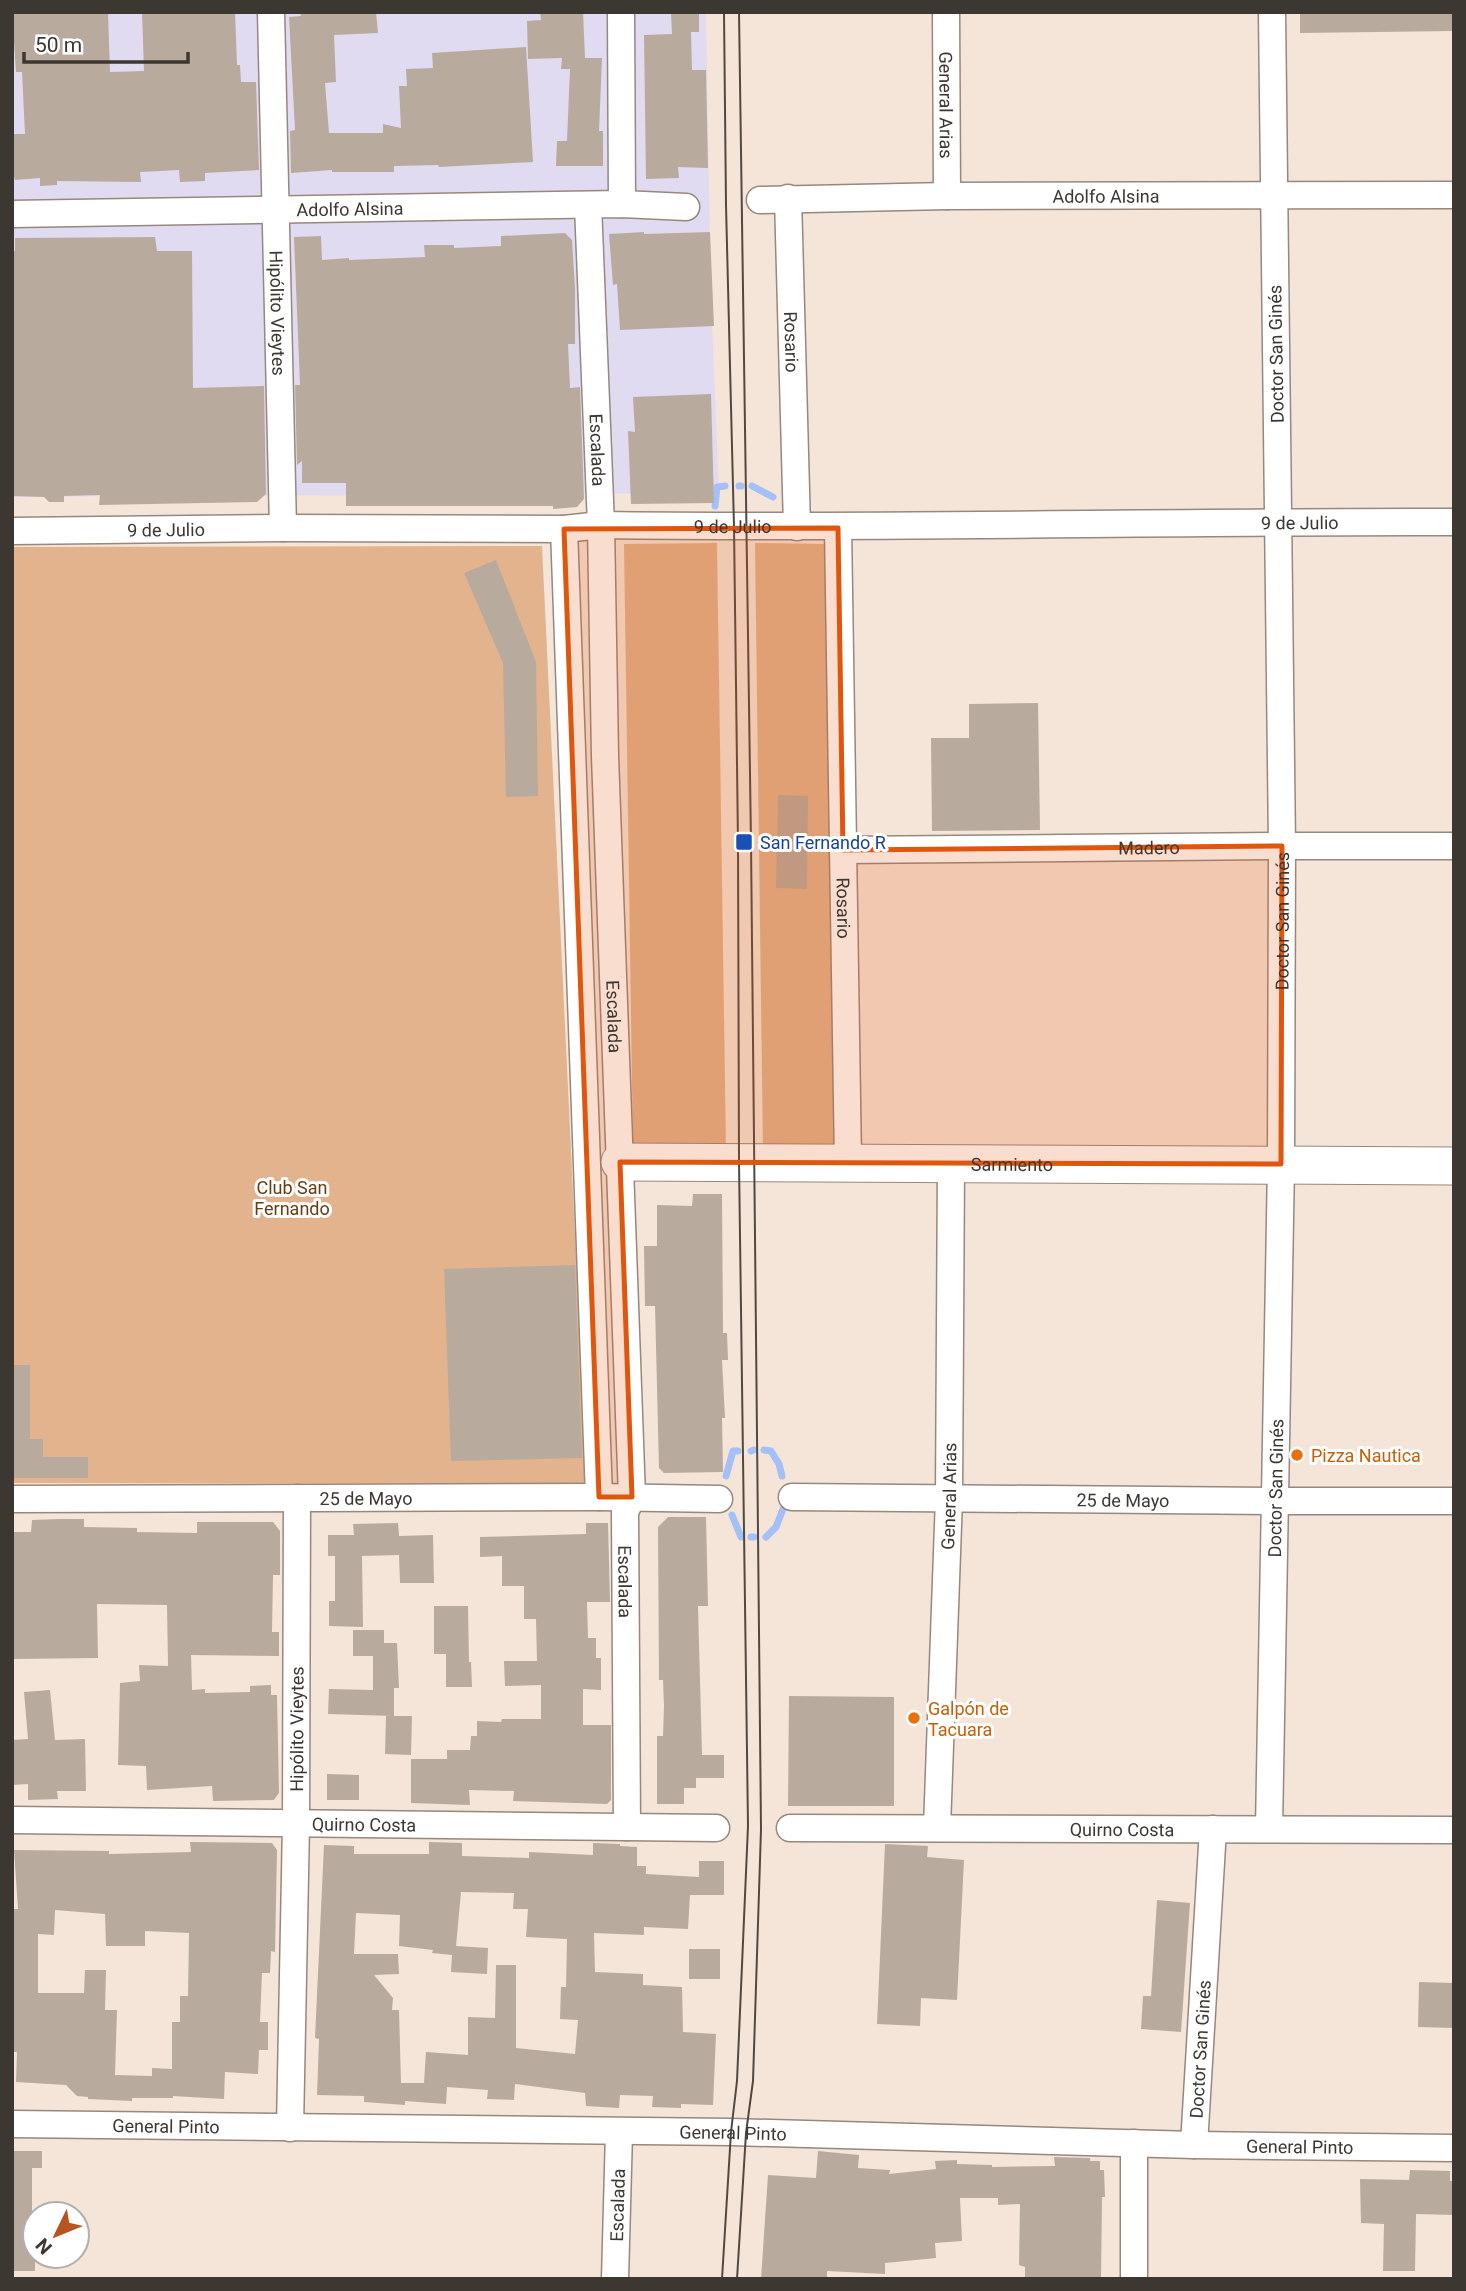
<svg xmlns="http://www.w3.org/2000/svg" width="1466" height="2291" font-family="Roboto,sans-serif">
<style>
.industrial{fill:#e0dbf1}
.green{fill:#e2b38d}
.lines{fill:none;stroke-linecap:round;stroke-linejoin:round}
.stream{stroke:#a4c0f7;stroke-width:7}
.building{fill:#b9aa9e;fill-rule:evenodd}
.street-casing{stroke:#96887d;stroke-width:29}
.secondary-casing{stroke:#96887d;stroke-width:39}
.street{stroke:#fff;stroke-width:26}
.secondary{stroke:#fff;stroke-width:37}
.tram{stroke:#504943;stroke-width:2}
.marked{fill:#df570e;fill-opacity:0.2;stroke:#df570e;stroke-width:5;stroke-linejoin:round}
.transit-dot{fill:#1a4fb4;stroke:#fff;stroke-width:2.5}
.food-dot{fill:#e8710a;stroke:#fff;stroke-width:2.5}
.labels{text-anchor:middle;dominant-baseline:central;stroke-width:6;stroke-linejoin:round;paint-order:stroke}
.street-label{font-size:18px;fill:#3d3732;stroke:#fff}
.transit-label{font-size:18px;fill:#164399;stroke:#fff;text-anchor:start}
.park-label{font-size:18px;fill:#683c13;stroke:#fff}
.food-label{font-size:18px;fill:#c56008;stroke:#fff;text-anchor:start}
</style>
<rect width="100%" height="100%" fill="#f5e5d9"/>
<path class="industrial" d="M12,12H706L711,293L719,493L12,497Z"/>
<path class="green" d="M717,543L726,1150L633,1151L624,544Z
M755,543L827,544L837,1151L763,1152Z
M542,546L587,1484L12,1483V547Z"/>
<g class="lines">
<path class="stream" d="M739,486H741
M752,486L773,497
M715,506L717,487L725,486
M764,1450L771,1451L779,1464L782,1476
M751,1451L754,1450
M726,1476L733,1451H738
M732,1515L741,1537
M751,1537H754
M766,1537L776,1527L783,1509"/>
</g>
<path class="building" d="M12,12H108L110,72L144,71L142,12H235L237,65H240L241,82H256L259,170L205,173V181L180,182L179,170L140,172L141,182L57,181V185L40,186V178L15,180L12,170V134H25L22,72H16Z
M300,12H376L378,33L334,35L336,82L325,83L329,133H383V124L401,128L399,86H407L406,69L433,68L432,53L526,47L533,162L439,167L438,165L394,166V172H332V170L291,173L290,131L295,130L289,17L301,16Z
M540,12H583L585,58H602L599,131H603V166H556L557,141H567L570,69H561L562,58L528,59L527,21L541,20Z
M671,12H699V32H691L692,70H706L708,168L678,167L679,178L646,179L644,35L672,34Z
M1300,12H1454V31L1300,33Z
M644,232V234L710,232L714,326L620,330L617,284L613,285L609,234Z
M565,233L572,240L575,289V344H568L570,388L580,387L584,499L577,507L553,509V506H346V483H302V461L297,465L295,385H300L294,237L321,236L322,260L349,258V260L425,257L424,245H454V248L501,246V236Z
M155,237L157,251H192L193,388L264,386L266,494L257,502L99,505L100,495L64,496V502H49L44,497L12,496V251H15V238Z
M711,394L714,503L631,504L628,431L635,432L633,397Z
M496,560L536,662L538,796L506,797L503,663L464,573Z
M1038,703L1040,830L932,831L931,738H969V704Z
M778,795L808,796L807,889L776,888Z
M693,1194H722L723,1333H727L728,1360H722L725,1418H722L723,1472L664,1473L659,1468L655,1306H645L644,1246H657V1205L692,1206Z
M575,1265L582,1458L451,1461L444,1269Z
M12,1365H30V1439H43V1457H88V1478H12Z
M668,1517H706L708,1606H698L702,1755H724V1778H696V1788H684V1804H657V1736H663L664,1706L663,1680H659L658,1527Z
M58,1519H84V1527L137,1528V1532L197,1533V1522H273L280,1531V1575H273L272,1632H279V1656L191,1655L192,1690L205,1689V1693L250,1692V1686L271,1685V1695H277L279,1793L274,1800L213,1801L212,1786L147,1790L146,1766L118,1765L120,1683L140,1681L139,1665L168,1666L167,1605L97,1604L98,1658L12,1659V1532H31L32,1520Z
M398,1523L399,1536L433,1535L434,1583H400L399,1555L362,1556L363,1627L329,1626V1601H335V1556H328V1535H354L353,1524Z
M586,1523H608L610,1602H587L588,1638H596V1658H601V1690L583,1689V1725H611V1800L607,1804L513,1801L514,1791L469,1790L470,1805L411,1803V1759H447V1750H470L471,1736H477V1721L501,1722L502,1719H541V1685L505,1686L504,1661H537L536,1619H524V1586H502V1556L480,1557V1537L586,1534Z
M434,1606H468L469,1662H471L472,1687H446V1654H434Z
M353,1630H384V1643H397L399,1688H394V1716L328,1714L329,1689L373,1690V1656H353Z
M50,1690L55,1740L85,1739L86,1791H57L58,1799L28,1800V1784L12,1785V1740L28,1739L24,1692Z
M789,1696L894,1697V1806H788Z
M386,1716H412L411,1755L385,1754Z
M327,1774L359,1775V1800H327Z
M190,1842L272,1843L277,1850L275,1952L271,1951L270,1973H262L260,2022H268V2050H259L258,2074L225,2072L224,2099L173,2096V2098H132V2101L88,2099V2097L77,2096L66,2085L16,2082L17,2052H12V1909H18L14,1850L109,1851V1854L191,1852ZM55,1910L105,1914L106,1946H145V1931L189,1933L188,1996H180V2022H172V2069L152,2068V2076L115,2075L117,2010H105L106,1970H85L84,1993H38V1934L54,1935Z
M429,1842L462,1843V1856L529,1858V1852L593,1855V1843L620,1844V1846L637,1847V1866H646V1874L699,1877V1861H724V1895H690L688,1929L644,1927V1935L594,1933L595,1972L643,1974V1985L682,1987L683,2032L716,2034L713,2105L681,2104V2108L652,2107L653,2096L620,2095L619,2108L586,2106L585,2093L515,2084L514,2100L487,2099L488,2090L447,2087L446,2104L405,2101V2105L364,2102V2096L317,2095L319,2039L315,2038L324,1845L354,1846V1854H429ZM461,1892L514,1893L513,1909H528L526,1937L567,1939L566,1987H561L560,2019L578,2020L575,2054L516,2048V1965H496L495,2018L468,2017V2055L426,2052L424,2083H401L399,2010H392L393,1998L374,1975L399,1974L398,1954H354L356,1913L400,1915L399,1946L433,1950L432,1953L452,1955L451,1972L487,1974L488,1948L456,1946Z
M885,1844L928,1846L927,1857L964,1860L957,2000L921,1998L920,2026L877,2024Z
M1157,1900L1190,1903L1181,2032L1141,2029L1143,1996H1151Z
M689,1949H720V1979H689Z
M1419,1982L1454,1983V2028L1418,2027Z
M12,2151H42V2168H32V2249H35V2271H12Z
M818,2151L859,2155L858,2168L890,2170L889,2174L936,2169L935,2161L957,2160V2164L992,2165V2167L1055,2166L1054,2157L1090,2158V2161H1100V2170H1104L1105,2197H1102L1101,2279H1025V2267L1019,2265L1020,2204L998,2205V2198H960L962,2241L935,2243L936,2258L885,2263V2274L827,2271V2279H761L768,2175L816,2178Z
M1410,2170L1450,2171V2181H1454V2215L1416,2214L1415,2271H1383L1384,2224L1361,2223L1360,2179L1409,2180Z"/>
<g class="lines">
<g class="street-casing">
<g id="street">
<path id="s1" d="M271,12L283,528"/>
<path d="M621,12L622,204"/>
<path id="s2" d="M946,12L947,196"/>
<path id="s3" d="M788,198L797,527"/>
<path id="s4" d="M760,200L947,196L1454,195"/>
<path id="s5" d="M588,205L601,525L605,756L632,1497L625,1512L627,1827"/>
<path id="s6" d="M12,214L622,204L686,207"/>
<path id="s7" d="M838,528L848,1163"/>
<path d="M564,529L599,1497"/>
<path id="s8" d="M12,531L283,528L564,529L601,525C885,529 1169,521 1454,522"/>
<path id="s9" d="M843,850L1282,846H1454"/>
<path id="s10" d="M792,1497L1274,1501H1454"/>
<path id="s11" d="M12,1499L599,1497L719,1499"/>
<path id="s12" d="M12,1820L716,1828"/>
<path id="s13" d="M790,1828L1454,1830"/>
<path id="s14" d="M937,1828L949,1498L951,1163"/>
<path id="s15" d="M1269,1829L1281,1164L1282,846L1272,12"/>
<path id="s16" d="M12,2124L731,2132L1194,2145L1454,2148"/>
<path id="s17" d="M290,2128L296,1824L297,1498"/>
<path id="s18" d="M1194,2145L1213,1829"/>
<path id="s19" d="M615,2279L619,2132"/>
<path d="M1134,2279V2143"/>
</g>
</g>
<g class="secondary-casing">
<g id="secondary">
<path id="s20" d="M620,1162L1454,1166"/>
</g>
</g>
<use href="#street" class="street"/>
<use href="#secondary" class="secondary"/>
<path class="tram" d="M722,2279L731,2132L737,2081L748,1826L739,1162L738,843L734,527L726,205L724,12
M737,2279L746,2133L753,2081L761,1829L751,843L739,12"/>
</g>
<path class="marked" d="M838,528L843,850L1282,846L1281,1164L620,1162L632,1497H599L564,529Z"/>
<rect class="transit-dot" x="735" y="833" width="18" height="18" rx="3.5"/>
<g class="food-dot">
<circle cx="1297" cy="1455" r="7"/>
<circle cx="914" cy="1718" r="7"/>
</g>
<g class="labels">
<g class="street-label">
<text stroke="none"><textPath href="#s2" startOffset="93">General Arias</textPath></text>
<text stroke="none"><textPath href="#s4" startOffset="346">Adolfo Alsina</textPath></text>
<text stroke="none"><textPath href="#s6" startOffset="338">Adolfo Alsina</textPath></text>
<text stroke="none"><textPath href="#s1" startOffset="301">Hipólito Vieytes</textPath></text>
<text stroke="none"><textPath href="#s3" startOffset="144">Rosario</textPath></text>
<text transform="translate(1276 354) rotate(-91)">Doctor San Ginés</text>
<text stroke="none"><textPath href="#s5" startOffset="245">Escalada</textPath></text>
<text stroke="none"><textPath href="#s8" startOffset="1288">9 de Julio</textPath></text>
<text stroke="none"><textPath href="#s8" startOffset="721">9 de Julio</textPath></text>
<text stroke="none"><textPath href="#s8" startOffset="154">9 de Julio</textPath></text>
<text stroke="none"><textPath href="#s9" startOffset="306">Madero</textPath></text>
<text stroke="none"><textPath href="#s7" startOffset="380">Rosario</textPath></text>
<text stroke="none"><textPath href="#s15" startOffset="908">Doctor San Ginés</textPath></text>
<text stroke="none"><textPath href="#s5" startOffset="812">Escalada</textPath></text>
<text stroke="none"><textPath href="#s20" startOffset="392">Sarmiento</textPath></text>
<text stroke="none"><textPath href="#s15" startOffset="341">Doctor San Ginés</textPath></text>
<text stroke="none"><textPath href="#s14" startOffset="332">General Arias</textPath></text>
<text stroke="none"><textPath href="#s11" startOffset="354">25 de Mayo</textPath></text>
<text stroke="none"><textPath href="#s10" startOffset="331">25 de Mayo</textPath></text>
<text stroke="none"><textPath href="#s5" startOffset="1379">Escalada</textPath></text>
<text stroke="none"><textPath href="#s17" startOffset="399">Hipólito Vieytes</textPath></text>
<text stroke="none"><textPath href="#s12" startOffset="352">Quirno Costa</textPath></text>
<text stroke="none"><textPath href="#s13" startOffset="332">Quirno Costa</textPath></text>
<text stroke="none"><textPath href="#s18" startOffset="96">Doctor San Ginés</textPath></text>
<text stroke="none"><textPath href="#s16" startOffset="154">General Pinto</textPath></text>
<text stroke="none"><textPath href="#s16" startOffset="721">General Pinto</textPath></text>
<text stroke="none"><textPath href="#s16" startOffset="1288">General Pinto</textPath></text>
<text stroke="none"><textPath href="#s19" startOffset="74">Escalada</textPath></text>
</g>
<g class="transit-label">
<text x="760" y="842">San Fernando R</text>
</g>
<g class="park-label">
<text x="292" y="1187">Club San<tspan x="292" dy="21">Fernando</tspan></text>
</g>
<g class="food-label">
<text x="1311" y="1455">Pizza Nautica</text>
<text x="928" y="1708">Galpón de<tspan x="928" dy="21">Tacuara</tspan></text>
</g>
</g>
<rect width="1466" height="2291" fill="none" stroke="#3d3732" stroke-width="28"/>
<g transform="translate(56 2235) rotate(227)"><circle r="33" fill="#ffffff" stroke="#b1afad" stroke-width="2"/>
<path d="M0-5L12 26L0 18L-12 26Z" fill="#b7541f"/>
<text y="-10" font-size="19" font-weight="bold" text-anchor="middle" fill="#3d3732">N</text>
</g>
<path d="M24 52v10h164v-10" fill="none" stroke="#3d3732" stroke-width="3.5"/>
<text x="35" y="52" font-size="21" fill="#3d3732" stroke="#ffffff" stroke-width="5" paint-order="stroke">50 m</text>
</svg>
